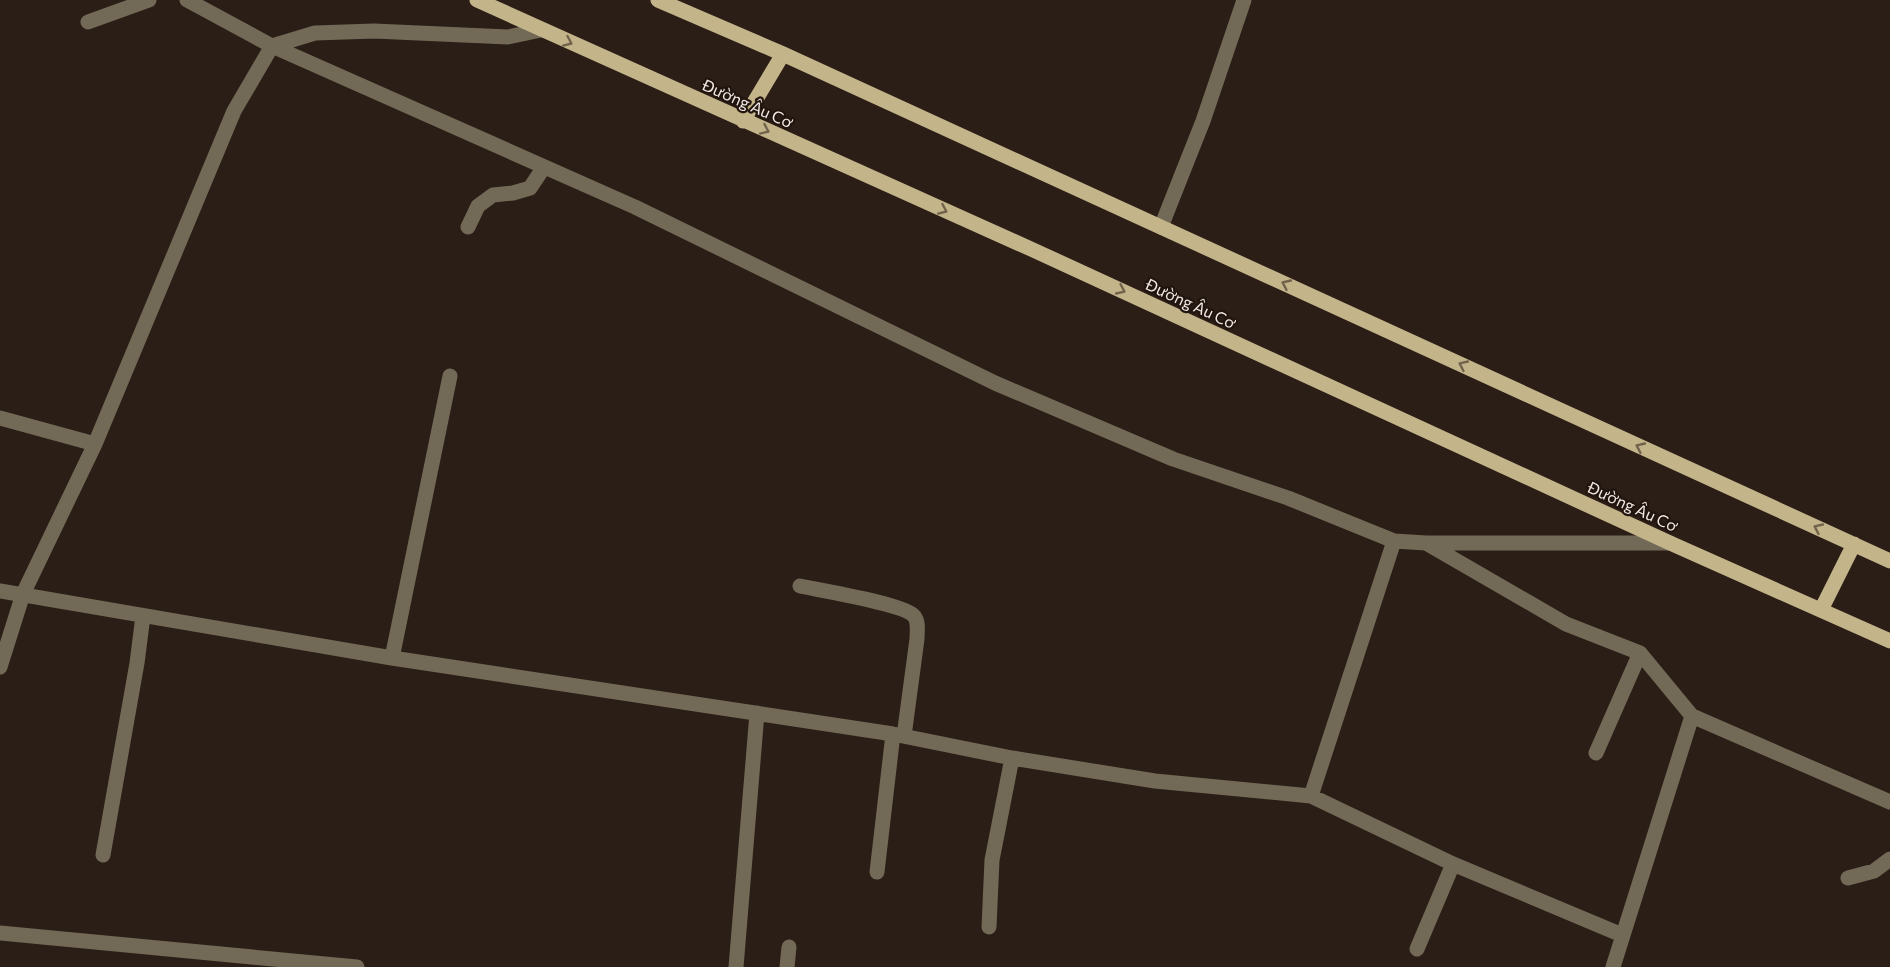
<svg xmlns="http://www.w3.org/2000/svg" width="1890" height="967" font-family="Commissioner,sans-serif">
<style>
.lines{fill:none;stroke-linecap:round;stroke-linejoin:round}
.minor{stroke:#726a56;stroke-width:15}
.major{stroke:#c4b48a;stroke-width:15}
.oneway{stroke:#72644c}
.labels{text-anchor:middle;dominant-baseline:central;stroke-width:4.5;stroke-linejoin:round;paint-order:stroke}
.street-label{font-size:16px;fill:#f2e9e5;stroke:#21150e}
</style>
<rect width="100%" height="100%" fill="#2b1e17"/>
<g class="lines">
<path class="minor" d="M187,0L272,46L635,207L995,383L1173,459L1288,498L1394,541L1426,543L1566,624L1640,653L1692,716L1890,802
M88,22L149,0
M468,227L478,206L493,195L513,193L530,188L544,167
M1161,227L1203,121L1244,0
M0,418L95,444
M1426,543H1670
M800,586C819,590 904,604 914,616C919,622 917,631 917,639L904,736
M0,591L392,658L893,734L1012,758L1155,781L1311,796L1453,864L1622,935
M392,658L450,376
M0,667L23,594L95,444L234,111L272,46L315,33L374,31L508,37L541,30
M1596,753L1640,653
M1311,796L1394,541
M103,855L137,663L143,616
M877,872L893,734
M1848,878L1874,871L1890,859
M989,927L992,860L1012,758
M0,933L357,967
M1417,949L1453,864
M736,967L757,713
M787,967L789,947
M1613,967L1692,716"/>
<path class="major" d="M477,0L1031,249L1670,543L1890,641
M658,0L783,54L1890,561
M743,121L783,54
M1821,610L1854,544"/>
</g>
<defs><path id="oneway-chevron" d="M-2-3.5L2.5 0L-2 3.5" fill="none" stroke-width="1.6" stroke-linecap="round" stroke-linejoin="round" transform="scale(1.5)"/></defs>
<g class="oneway">
<use href="#oneway-chevron" transform="translate(568 42) rotate(24)"/>
<use href="#oneway-chevron" transform="translate(765 130) rotate(24)"/>
<use href="#oneway-chevron" transform="translate(943 210) rotate(24)"/>
<use href="#oneway-chevron" transform="translate(1286 284) rotate(-155)"/>
<use href="#oneway-chevron" transform="translate(1121 290) rotate(25)"/>
<use href="#oneway-chevron" transform="translate(1463 365) rotate(-155)"/>
<use href="#oneway-chevron" transform="translate(1640 447) rotate(-155)"/>
<use href="#oneway-chevron" transform="translate(1818 528) rotate(-155)"/>
</g>
<g class="labels">
<g class="street-label">
<text transform="translate(748 103) rotate(24)">Đường Âu Cơ</text>
<text transform="translate(1191 303) rotate(25)">Đường Âu Cơ</text>
<text transform="translate(1633 506) rotate(25)">Đường Âu Cơ</text>
</g>
</g>
</svg>
